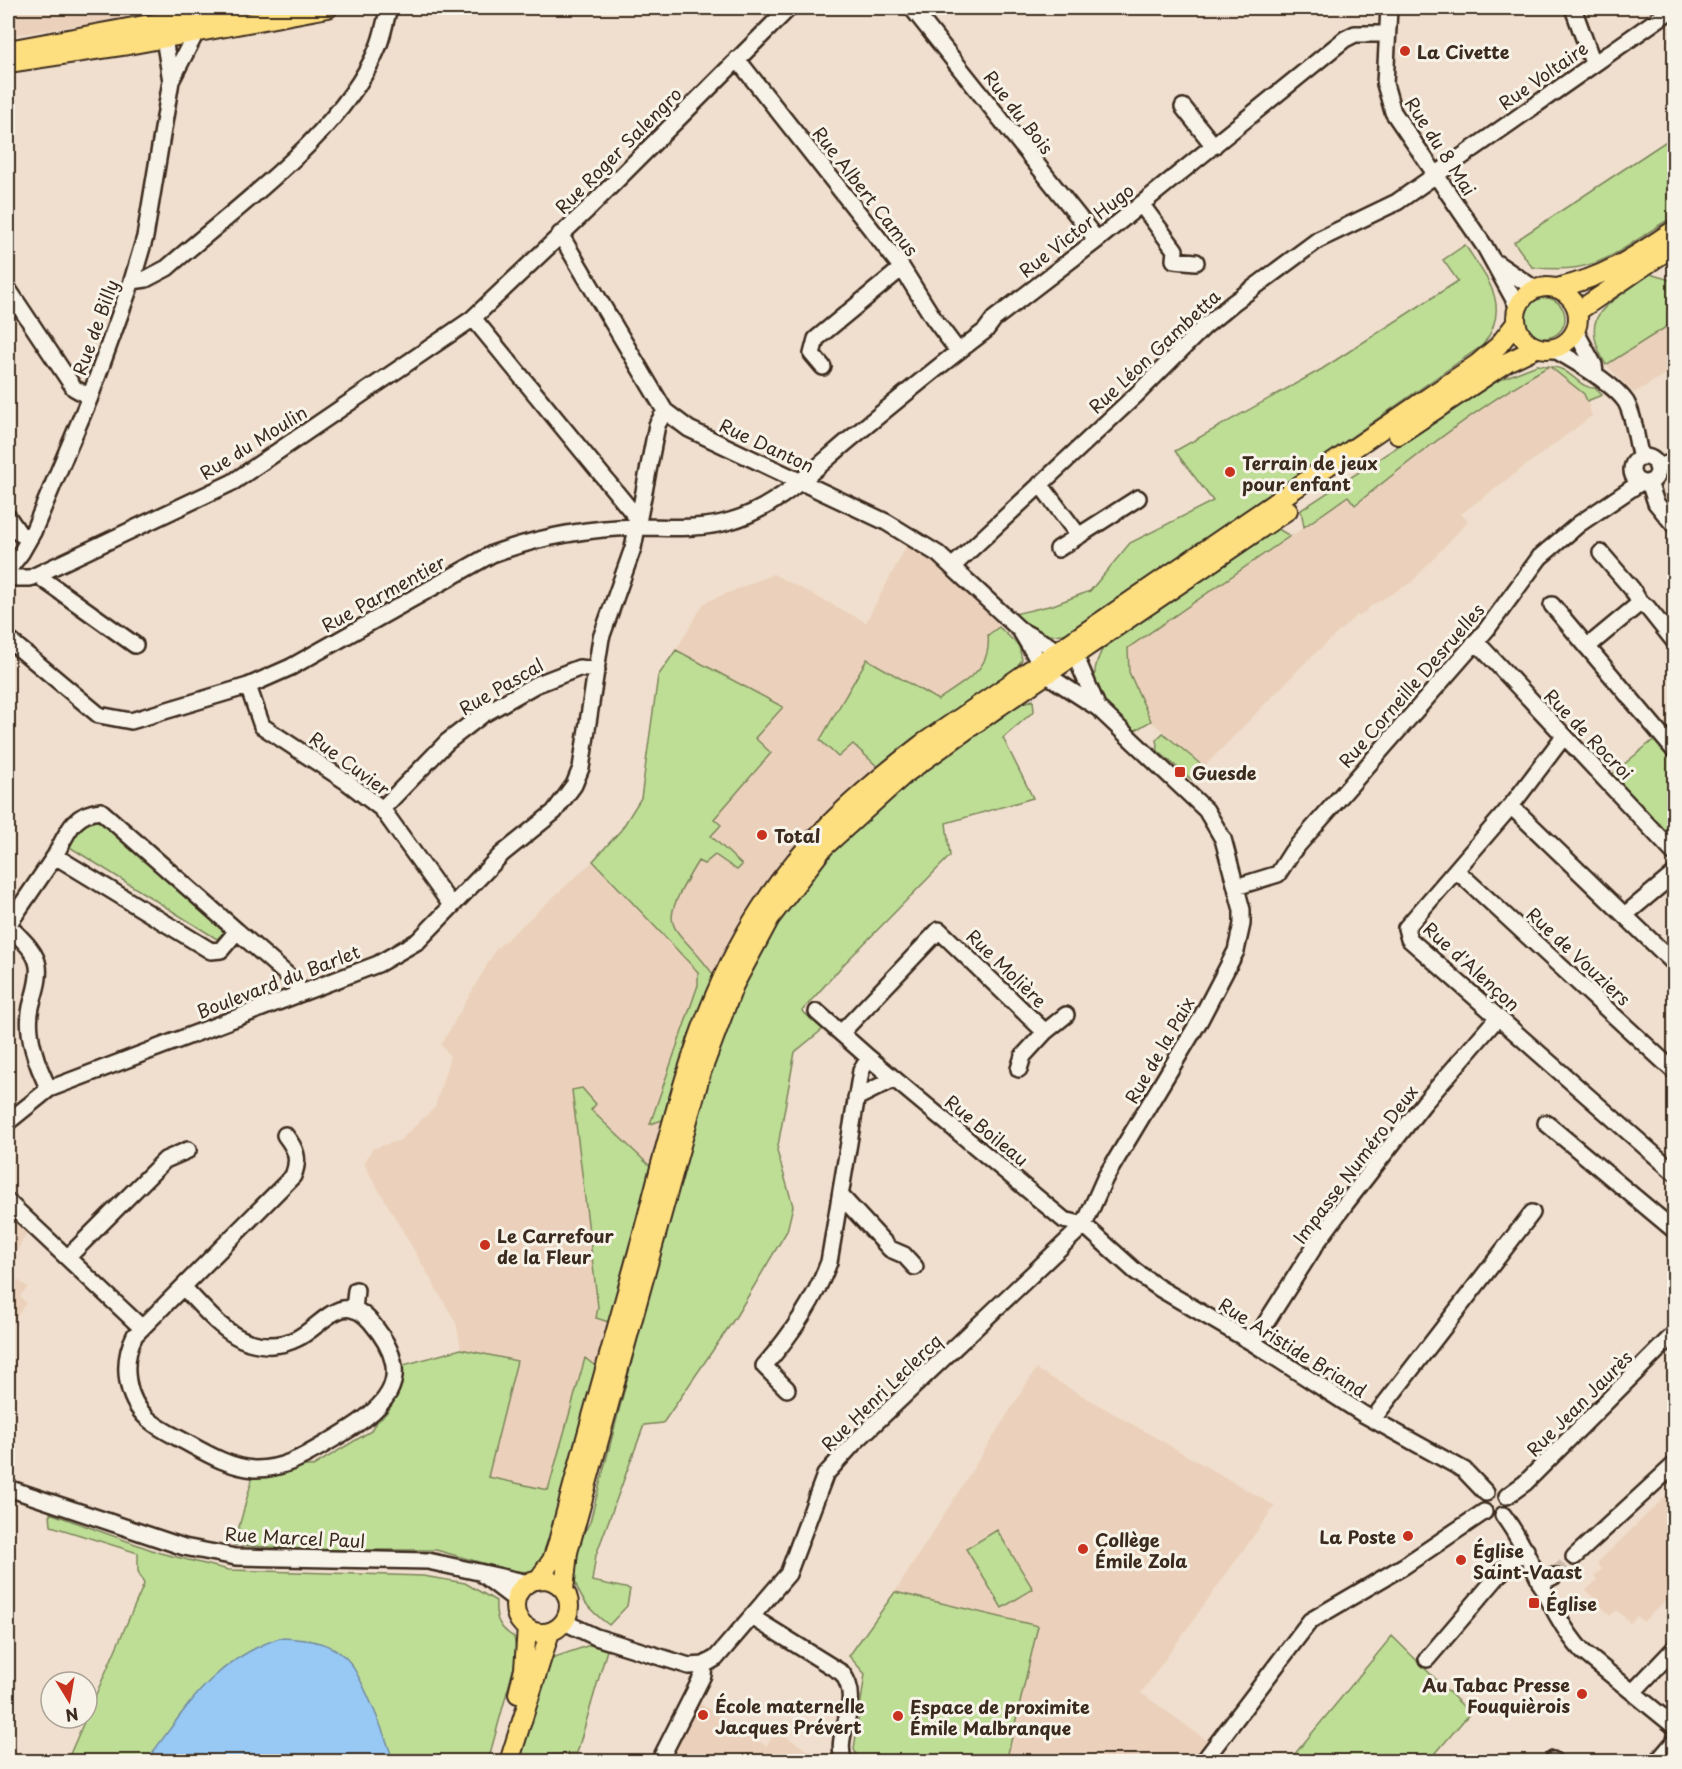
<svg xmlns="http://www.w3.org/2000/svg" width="1682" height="1769" font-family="'Playpen Sans',sans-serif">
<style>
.built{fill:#ebd1bb}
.green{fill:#bede96;stroke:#7c845a;stroke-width:1.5}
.water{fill:#97c9f4;stroke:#72899e;stroke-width:1.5}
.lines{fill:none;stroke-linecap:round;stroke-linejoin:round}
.minor-tunnel{stroke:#ccbbab;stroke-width:15;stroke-dasharray:15 8;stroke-linecap:butt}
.minor-casing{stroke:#3b2a1e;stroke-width:20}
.major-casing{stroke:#3b2a1e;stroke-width:22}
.minor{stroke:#f7f3e8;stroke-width:15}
.major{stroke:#fedf80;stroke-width:18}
.poi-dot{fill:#c8321e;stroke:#f7f3e8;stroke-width:2}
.labels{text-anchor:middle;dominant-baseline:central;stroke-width:6;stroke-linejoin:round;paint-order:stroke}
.poi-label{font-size:18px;font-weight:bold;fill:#3b2a1e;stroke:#f7f3e8;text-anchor:start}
.street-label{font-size:18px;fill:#3b2a1e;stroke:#f7f3e8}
</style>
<rect width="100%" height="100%" fill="#f0dfce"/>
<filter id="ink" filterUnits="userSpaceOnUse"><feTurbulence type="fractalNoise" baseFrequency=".0167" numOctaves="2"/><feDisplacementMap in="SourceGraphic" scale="12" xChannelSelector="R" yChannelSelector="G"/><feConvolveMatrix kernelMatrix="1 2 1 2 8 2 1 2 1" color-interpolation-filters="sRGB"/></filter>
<g filter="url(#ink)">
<path class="built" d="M8,8H125L128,18L8,36Z
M1674,322V369L1634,393L1606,365Z
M1550,366L1585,394L1592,416L1461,514L1468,521L1412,582L1371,606L1359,617L1357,615L1306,662L1204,767L1151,721L1129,671L1128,648L1349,496L1356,505L1431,445L1510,388Z
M907,545L940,565L1019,646L1022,660L1013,671L865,778L813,831L652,1168L591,1109L583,1089L598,1307L596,1318L612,1323L599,1369L585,1358L548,1490L487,1477L517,1361L461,1349L456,1323L364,1164L372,1149L400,1140L435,1107L450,1056L441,1045L496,949L593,861L650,920L701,833L771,753L755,738L783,707L676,650L704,603L773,574L866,622Z
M8,1213L28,1232L8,1266Z
M8,1274L28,1287L20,1296L26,1303L8,1329Z
M1036,1369L1275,1506L1141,1693L1208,1741L1191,1761H1001L1003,1757L1007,1758L1038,1626L895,1592Z
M1674,1488V1593L1643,1622L1637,1616L1630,1623L1617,1610L1610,1616L1586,1590L1597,1580L1594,1576L1602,1569L1597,1563Z
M695,1700L766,1746L777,1731L825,1761L665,1762Z"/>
<path class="green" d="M1674,136V219L1666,221C1615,253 1596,276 1532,267L1514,242Z
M1465,245C1488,280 1512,306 1483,345L1071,633L1045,636L1014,614L1053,605L1090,591L1130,543L1213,501L1175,451L1322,369L1458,281L1443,260Z
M1650,272L1653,275L1674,281V322L1606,365C1573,307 1616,306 1650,272Z
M1525 318a20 20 0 1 1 40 0a20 20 0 1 1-40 0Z
M1537,365C1545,366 1553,366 1561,369C1573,374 1582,389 1595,388L1602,395L1587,401L1584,394L1549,366C1480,405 1417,455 1355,505L1348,496L1304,527L1301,510L1499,380Z
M1275,527L1290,536L1128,648L1129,672L1151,721L1134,731C1104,703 1079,686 1106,643Z
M999,627L1019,646L1022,660L1013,671L879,768L853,744L838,757L820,740L867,659L938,700C964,681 992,671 988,635Z
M676,650L783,707L755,738L771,753L714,819L721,825L711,836L742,865L737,870L715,855L704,864L698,861C653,936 672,917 715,977L666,1119L650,1124L698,985V972L593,861L621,830L641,798L658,676Z
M1033,700L1034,711L1003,738L1033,798L946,823L950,856L843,965L802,1011L823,1029L795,1052L777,1151L793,1206L787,1231L735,1318L663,1423L644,1425L596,1555L592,1581L630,1589L627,1606L609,1625C567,1595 566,1565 590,1522L713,1049L742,977L811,870L878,801L1013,706Z
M1163,733L1204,767L1192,780L1158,751L1156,740Z
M1657,737L1674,757V846L1611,775Z
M91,820L101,822L224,932L217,939L68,846L83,822Z
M582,1088L596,1104L591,1110L652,1168L612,1323L596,1318L598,1307L572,1090Z
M461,1349L517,1361L488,1477L548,1490L585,1358L599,1369L547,1558L533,1572L511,1571L436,1550H318L234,1545L253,1476C268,1476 303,1464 313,1466L371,1431C373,1423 381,1419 386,1413C398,1399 399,1384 400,1366Z
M50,1513L160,1553L229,1570L423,1576L465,1583L496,1601C495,1619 499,1628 514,1637L517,1656L488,1761H67L144,1584L138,1571V1553L51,1526Z
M997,1530L1033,1589L1002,1608L966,1549Z
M895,1592L1038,1626L1007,1758L1003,1757L1001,1762H865L857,1757L854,1749L865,1674L849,1656Z
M1392,1636L1470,1713L1429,1761H1289Z
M590,1645L607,1650L577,1753L547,1755L545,1761L520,1762L549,1659Z"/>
<path class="water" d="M280,1638C303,1639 327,1640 345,1657C360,1670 387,1740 393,1761H146C188,1707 211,1661 280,1638Z"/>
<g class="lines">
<path class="minor-tunnel" d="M1554,1576L1574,1557"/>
<g class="minor-casing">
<path id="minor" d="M912,8L1097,240
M1389,8L1385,84L1393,112L1485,247L1518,307
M1573,8L1593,63
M737,59L902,268L934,319L958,351
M171,81L200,25
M1183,107L1214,146
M1141,204L1175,250L1174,260L1196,262
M560,234L665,411L689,429L886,522L938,554L1020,630L1059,651L1075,655L1098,708
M1495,262L1535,289
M132,281L146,279L167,268C234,209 344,132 378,47C383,35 385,21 389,8
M8,289L74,388L90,397
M473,318L638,519
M1576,332L1594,365L1595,374
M1553,349C1573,360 1614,384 1626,402C1635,418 1636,441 1641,458
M823,367L812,354L816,339L902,268
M1632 470a13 13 0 1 1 26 0a13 13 0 1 1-26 0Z
M1657,467L1674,462
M1649,482L1656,503L1674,525
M1040,484L1079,536
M8,517L19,533L29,538
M1058,549L1138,498
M1601,553L1632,589L1640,603L1647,607L1674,641
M952,567L1136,395L1204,327L1233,303L1318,240L1397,202L1674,8
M8,570L21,553L33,532L90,397L132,281L145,237L171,81L164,38L167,29
M8,574L17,578H30L233,482L472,319L587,210L789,8
M40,574L44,580L135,645
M1552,605L1674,750
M8,639L99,715L131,721L248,686L291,667L492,554C539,537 589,528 639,527C670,527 700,530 730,521C777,508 813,470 849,440C894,403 938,366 985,331L994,319L1097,240L1345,39L1355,34H1387
M1474,643L1483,649L1674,853
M1587,647L1640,603
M248,686L262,726L347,782L382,809L451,905
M1564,736L1511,806L1406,928L1409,939L1674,1172
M1511,806L1674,963
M382,809L447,742L482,715L535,685L579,668L597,670
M1456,870L1674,1071
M1236,887L1278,874L1292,852L1487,629L1540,557L1579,524L1641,482
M1626,914L1674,874
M8,925L55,856L211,951L221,950L237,931L101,811C73,813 67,833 55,856
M8,925C18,936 36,950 38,966C40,980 34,994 31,1007C25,1033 37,1066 49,1089
M237,931L293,980L301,993
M817,1012L869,1058L1064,1220L1084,1225
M842,1032L939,930L1045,1032L1023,1056L1019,1069
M1045,1032L1066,1015
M856,1098L894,1079
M8,1122L49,1089L378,964L418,941L502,854L554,812L574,785L581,768L601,638L633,548L657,425L665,411
M1546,1123L1674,1230
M841,1196L890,1249L904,1255L915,1267
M8,1202L142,1328
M1084,1225L1135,1271L1159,1288L1253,1343L1363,1414L1464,1470L1486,1493
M68,1257L165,1160L188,1150
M183,1287C203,1307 222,1333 249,1342C266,1347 283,1346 298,1338C323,1325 343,1289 371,1322C422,1382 381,1411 330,1441C306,1455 283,1470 254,1469C231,1467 211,1456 191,1445C177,1437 160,1430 148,1419C125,1398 121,1362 135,1335L293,1176C300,1159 296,1149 285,1135
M354,1310L356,1290
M1253,1343L1318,1241L1346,1203L1424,1103L1498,1017
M787,1389L764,1366C792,1334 814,1302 829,1262L861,1071L869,1058
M1373,1419L1532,1213
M8,1488L184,1547L236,1557L428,1561L529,1583
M1507,1496L1525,1483L1674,1334
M1503,1515C1535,1558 1546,1610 1582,1651L1674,1726
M1574,1557L1674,1465
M483,1575L516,1600
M1540,1583L1554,1576
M752,1617L842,1673C865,1703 832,1732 844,1762
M564,1622L596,1637L689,1666L704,1665L716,1658L788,1574L825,1475L854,1443L1084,1225L1105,1178L1200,1020L1236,951L1242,924V910L1223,839L1206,810L1098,708L1047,675L1020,630
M1427,1659L1510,1562L1526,1550
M1633,1692L1674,1649
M1553,1760L1554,1762
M659,1762L703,1675L704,1665
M1203,1762L1310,1621L1404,1566L1484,1512
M1657,1762L1674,1742"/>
</g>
<g class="major-casing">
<path id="major" d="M8,50L237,8
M8,63L128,45L328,8
M1516 318a31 31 0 1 1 62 0a31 31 0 1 1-62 0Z
M1557,288C1606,277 1634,257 1674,230
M1578,311L1674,246
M1398,435L1507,362L1536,348
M515 1606a27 27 0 1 1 54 0a27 27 0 1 1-54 0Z
M538,1580L552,1560L558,1542C584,1442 613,1343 640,1244C671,1129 695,1009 761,908C804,841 860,792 922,744L1477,364L1498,346L1516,323
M564,1590L568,1552L701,1073L734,985L770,918L824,847L905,774L1000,706L1288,510
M518,1694L524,1669L527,1628
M509,1762L550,1632"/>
</g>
<use href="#minor" class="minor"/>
<use href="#major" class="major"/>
</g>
</g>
<g class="poi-dot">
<circle cx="1405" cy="51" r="6"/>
<circle cx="1230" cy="472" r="6"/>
<rect x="1174" y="766" width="12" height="12" rx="3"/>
<circle cx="762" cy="835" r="6"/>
<circle cx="485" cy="1245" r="6"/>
<circle cx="1408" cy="1536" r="6"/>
<circle cx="1083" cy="1549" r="6"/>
<circle cx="1461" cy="1560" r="6"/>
<rect x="1528" y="1597" width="12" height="12" rx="3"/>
<circle cx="1582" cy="1694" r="6"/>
<circle cx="703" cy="1715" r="6"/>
<circle cx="898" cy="1716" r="6"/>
</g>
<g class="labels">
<g class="poi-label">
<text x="1417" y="51">La Civette</text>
<text x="1242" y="462">Terrain de jeux<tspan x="1242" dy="21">pour enfant</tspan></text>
<text x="1192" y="772">Guesde</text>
<text x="774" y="835">Total</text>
<text x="497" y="1235">Le Carrefour<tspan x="497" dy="21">de la Fleur</tspan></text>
<text x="1396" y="1536" text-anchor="end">La Poste</text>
<text x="1095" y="1539">Collège<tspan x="1095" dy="21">Émile Zola</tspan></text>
<text x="1473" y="1550">Église<tspan x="1473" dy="21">Saint-Vaast</tspan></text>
<text x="1546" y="1603">Église</text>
<text x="1570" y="1684" text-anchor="end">Au Tabac Presse<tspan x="1570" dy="21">Fouquièrois</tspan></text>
<text x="715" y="1705">École maternelle<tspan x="715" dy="21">Jacques Prévert</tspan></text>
<text x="910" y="1706">Espace de proximite<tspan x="910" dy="21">Émile Malbranque</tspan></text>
</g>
<g class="street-label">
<text transform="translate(1543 75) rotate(-35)">Rue Voltaire</text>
<text transform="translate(1019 112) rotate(52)">Rue du Bois</text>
<text transform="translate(1441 146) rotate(57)">Rue du 8 Mai</text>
<text transform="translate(618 150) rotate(-45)">Rue Roger Salengro</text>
<text transform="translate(866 191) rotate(52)">Rue Albert Camus</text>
<text transform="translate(1076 230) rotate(-38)">Rue Victor Hugo</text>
<text transform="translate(95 327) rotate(-70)">Rue de Billy</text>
<text transform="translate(1154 351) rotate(-43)">Rue Léon Gambetta</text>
<text transform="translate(253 442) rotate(-32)">Rue du Moulin</text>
<text transform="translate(767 445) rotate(25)">Rue Danton</text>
<text transform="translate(383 593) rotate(-29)">Rue Parmentier</text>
<text transform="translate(1411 685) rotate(-49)">Rue Corneille Desruelles</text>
<text transform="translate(501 686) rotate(-30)">Rue Pascal</text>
<text transform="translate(1589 734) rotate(46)">Rue de Rocroi</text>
<text transform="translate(350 763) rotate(36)">Rue Cuvier</text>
<text transform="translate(1579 956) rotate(43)">Rue de Vouziers</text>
<text transform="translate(1472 966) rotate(42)">Rue d'Alençon</text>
<text transform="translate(1007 968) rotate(44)">Rue Molière</text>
<text transform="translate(278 981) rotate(-21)">Boulevard du Barlet</text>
<text transform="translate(1159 1050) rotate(-60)">Rue de la Paix</text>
<text transform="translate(987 1130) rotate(39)">Rue Boileau</text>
<text transform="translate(1355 1164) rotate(-53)">Impasse Numéro Deux</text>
<text transform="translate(1293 1347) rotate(32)">Rue Aristide Briand</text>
<text transform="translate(881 1392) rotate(-44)">Rue Henri Leclercq</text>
<text transform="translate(1579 1403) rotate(-45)">Rue Jean Jaurès</text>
<text transform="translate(295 1537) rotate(3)">Rue Marcel Paul</text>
</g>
</g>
<rect width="1682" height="1769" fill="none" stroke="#f7f3e8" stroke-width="30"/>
<rect x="15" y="15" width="1652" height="1739" fill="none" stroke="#3b2a1e" stroke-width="2" filter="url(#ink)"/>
<g transform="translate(69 1700) rotate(169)"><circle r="28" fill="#f7f3e8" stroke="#aca397" stroke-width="1.5"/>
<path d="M0-4.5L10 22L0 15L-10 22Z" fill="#c8321e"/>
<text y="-9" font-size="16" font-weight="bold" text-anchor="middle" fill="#3b2a1e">N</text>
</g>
</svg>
